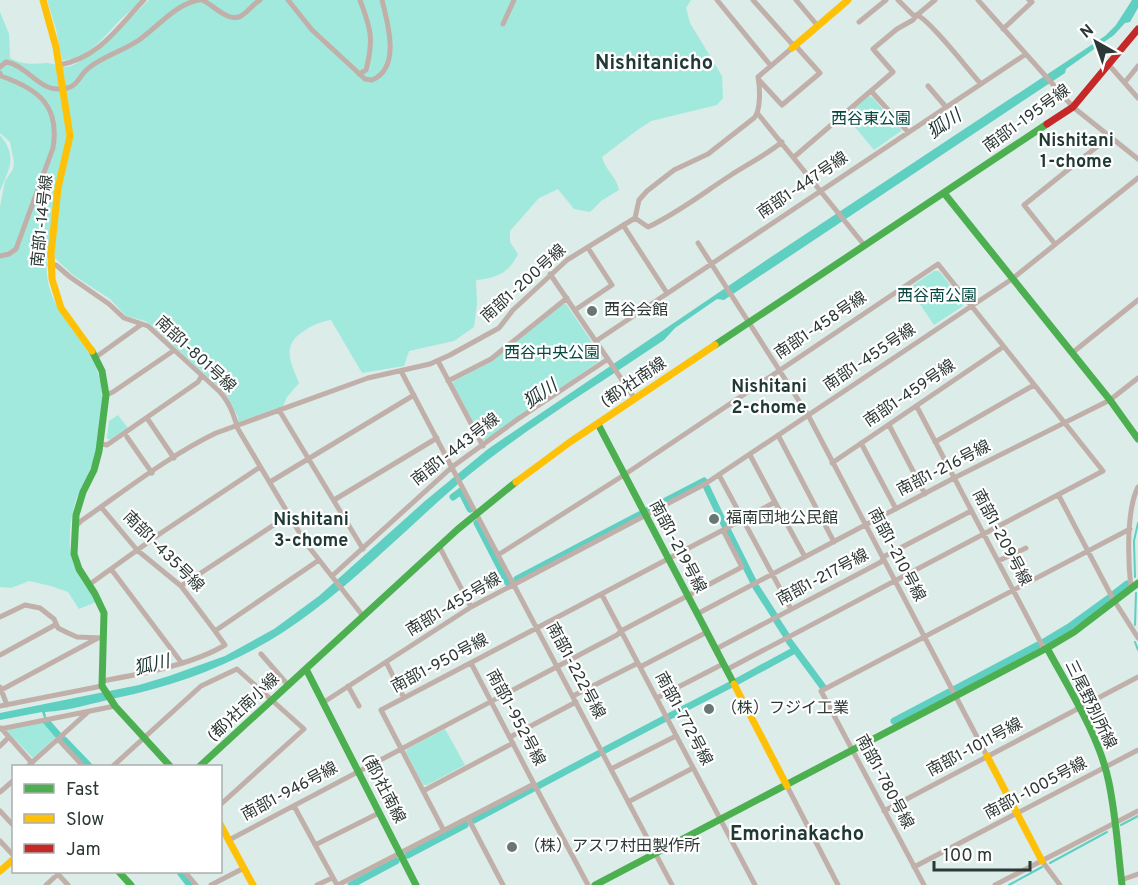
<svg xmlns="http://www.w3.org/2000/svg" width="1138" height="885" font-family="Overpass,'Noto Sans JP',sans-serif">
<style>
.green{fill:#a1e9dd}
.water{fill:#5ecfc1}
.lines{fill:none;stroke-linecap:round;stroke-linejoin:round}
.stream{stroke:#5ecfc1;stroke-width:2}
.canal{stroke:#5ecfc1;stroke-width:7}
.street{stroke:#c0b0a9;stroke-width:5}
.fast{stroke:#4caf50;stroke-width:7}
.slow{stroke:#ffc107;stroke-width:7}
.jam{stroke:#c62828;stroke-width:7}
.poi-dot{fill:#697774;stroke:#fff;stroke-width:2}
.labels{text-anchor:middle;dominant-baseline:central;stroke-width:4.5;stroke-linejoin:round;paint-order:stroke}
.street-label{font-size:16px;fill:#2c3835;stroke:#fff}
.park-label{font-size:16px;fill:#074840;stroke:#fff}
.poi-label{font-size:16px;fill:#2c3835;stroke:#fff;text-anchor:start}
.water-label{font-size:18px;font-style:italic;fill:#1d3531;stroke:#fff}
.neighbourhood-label{font-size:18px;font-weight:bold;fill:#1f3934;stroke:#fff}
.quarter-label{font-size:20px;font-weight:bold;fill:#1f3934;stroke:#fff}
</style>
<rect width="100%" height="100%" fill="#dbece9"/>
<path class="green" d="M47,0H142C135,7 127,13 120,20C105,36 86,61 62,60L56,29Z
M149,0H691L686,8L690,23L722,76L723,98L717,105L651,121L636,131L602,157C605,170 617,177 619,190L601,201L590,212L574,209L558,189L539,198L510,231V242L518,254C509,273 497,278 476,280L477,304L474,327L454,341L409,351L404,366L362,373L331,320C318,322 311,326 301,333C281,347 292,365 299,383L287,397L283,406L238,422V417L226,394L150,324L145,321L126,316L110,299L73,275L56,259L47,258C41,315 94,337 101,385C104,409 100,440 93,462C88,475 81,487 76,500C70,518 67,545 73,563C78,577 89,590 96,602L79,609L68,592L51,586L29,581L11,588L0,587V207L5,181L13,169L14,162L10,142L0,133V12L9,34L10,58C22,65 33,64 47,63C53,63 59,67 65,67C85,67 133,15 149,0Z
M869,96L872,97L901,129V131L874,150L846,116Z
M0,135C18,157 9,169 0,191Z
M934,271H939L963,301V306L934,325L909,288Z
M563,303L566,304L602,357L601,360L485,440L482,439L453,384L454,381L492,361Z
M118,415L128,428L110,440L107,438L109,421Z
M45,722L57,736L33,758L6,730Z
M445,729L465,765L427,785H423L406,752L407,749Z"/>
<path class="water" d="M1132,0H1138V8L1130,22L1125,23L1114,35L1066,69L1065,73L724,300L717,299L675,328L664,340C599,384 531,425 470,474C417,518 369,569 313,611C255,656 188,683 116,698C93,703 69,711 45,712L46,717L44,718L42,712L0,720V713L139,685L169,676L225,656L274,629L319,596L425,501L488,449L771,257L1105,36L1116,25Z"/>
<g class="lines">
<path class="stream" d="M1135,577L1134,541L1138,523
M1135,625L1136,593
M1135,642L1138,650
M1121,825L1138,816
M1050,863L1107,832
M1009,885L1042,867"/>
<path class="canal" d="M707,488L725,526
M453,497L461,491L470,509
M648,510L704,481
M477,523L508,583
M728,531L753,581
M517,579L639,515
M756,587L774,615
M1114,594L1127,584
M777,621L786,635
M789,641L823,687
M1044,642L1069,627L1109,598
M736,682L795,650
M955,689L1038,645
M670,716L730,685
M46,721L58,735
M894,721L949,692
M64,740L89,766
M605,750L664,719
M538,786L598,754
M474,820L532,789
M408,855L465,825
M180,872L190,885
M351,885L396,861"/>
<path class="street" d="M202,0C214,5 228,23 241,16C248,12 253,4 260,0
M288,0L312,30L365,79L372,80C401,68 388,24 382,0
M717,0L771,66
M753,0L793,45
M796,0L817,25
M935,0L917,15C929,19 969,71 981,84
M978,0L1073,107L1138,159
M859,22L886,0
M503,24L514,0
M1003,29L1032,2L1029,0
M59,65C99,58 117,28 144,0
M1109,65L1138,98
M0,67L6,62C26,65 38,89 58,89C79,90 77,76 90,67C104,56 123,51 139,40C158,27 175,4 199,0
M0,73L1,76C38,89 60,105 53,148L16,249L9,254L0,256
M359,74L366,70C374,40 371,29 360,0
M759,80L782,105L820,73L794,44
M1125,82L1138,66
M928,86L946,107
M871,91L908,132
M758,114L865,246
M794,157L893,72L873,49L897,29L913,20L917,15H913L898,0
M635,218L648,227C678,213 703,193 731,175C748,164 766,155 782,142
M623,225L667,293
M698,243L808,415L987,756
M1055,244L1024,205L1109,137
M50,265H56L70,277L109,304L124,318L142,324
M550,274L635,399
M575,310L612,285L588,248
M596,341L1026,54
M1072,353L1138,300
M96,357L142,324L148,326L220,392C230,403 234,416 238,429L305,542L363,616
M438,361L483,446
M401,371L672,885
M448,381L491,359L567,298
M106,395L113,392L173,351
M917,407L1042,645L1047,648
M279,410L363,549
M147,418L174,458
M889,425L925,494
M778,435L834,542
M127,437L152,473
M935,442L1034,385
M861,443L896,509
M101,444L107,445L198,382L201,377
M750,455L775,502
M832,463L1003,347
M719,475L791,609
M270,482L414,395
M1059,496L1112,597L1138,638
M334,500L437,438
M101,507L137,550L181,586L215,631L319,560
M75,527L81,521C123,492 170,455 216,433L368,378L430,364L450,355L499,328L513,310L567,260L635,218L639,200L647,191L674,170L708,154L754,118C761,111 760,87 758,77L792,48
M723,530L775,502L805,557
M439,546L471,607
M498,555L624,475L938,264L1103,471L726,670
M998,561L1026,548
M111,569L181,662
M332,576L452,467L518,419L608,359
M90,584L161,533L260,467
M181,586L289,515
M1131,588C1128,563 1126,510 1138,487
M697,614L954,478L1110,400L1138,378
M0,617L25,605L40,608L54,619L58,628L68,633L77,637L103,638
M716,649L881,562L885,556L971,511
M261,654L288,685
M0,655L55,625
M386,662L404,698
M640,667L707,632
M102,681C140,674 192,665 225,645L215,631
M348,686L359,706
M0,687L7,705
M1,690L98,638
M573,696L638,663
M657,698L723,664
M324,702L471,607L705,484L1012,279L1138,178
M0,706L102,686
M1,728L32,763
M0,729L115,706
M510,737L576,702
M58,739L83,766
M0,746L9,737
M28,766L88,712
M113,766L201,686L237,669L304,729L220,805
M611,769L676,736
M534,784L588,885
M787,786L838,885
M423,791L513,743
M0,792L14,780
M628,802L693,768
M294,806L337,885
M0,811L14,826
M884,811L1138,677
M468,818L534,784L471,663
M444,831L381,710L723,530L742,567L621,631L602,595
M229,840L617,635L621,631L755,885
M0,841L14,856
M315,845L379,813
M1042,861L1060,885
M914,867L1138,750
M56,872L68,885
M185,872L196,885
M1121,880L1138,874
M46,885L58,874
M211,885L244,868
M317,885L332,878
M338,885L468,818L503,885
M924,885L821,691L1130,529
M995,885L1138,811"/>
<path class="fast" d="M944,193L1110,400L1138,439
M715,345L1047,124
M92,351L102,371L106,395L99,451L94,470L83,492L76,515L74,554L79,569L95,594L104,613L102,686L115,706L170,766
M598,424L733,682
M1047,648C1069,689 1100,737 1109,783C1116,817 1118,851 1122,885
M306,669L416,885
M200,766L458,529L516,482
M119,872L131,885
M595,885L1047,648L1074,632L1138,583"/>
<path class="slow" d="M43,0L56,47L70,136L58,188L51,254L52,279L61,308L92,351
M792,48L848,0
M516,482L570,442L715,345
M734,684L787,786
M987,756L1042,861
M220,824L253,885
M0,871L14,859"/>
<path class="jam" d="M1047,124L1073,107L1138,29"/>
</g>
<g class="poi-dot">
<circle cx="592" cy="311" r="6"/>
<circle cx="714" cy="519" r="6"/>
<circle cx="709" cy="709" r="6"/>
<circle cx="512" cy="847" r="6"/>
</g>
<g class="labels">
<g class="street-label">
<text transform="translate(1027 119) rotate(-36)">南部1-195号線</text>
<text transform="translate(803 186) rotate(-34)">南部1-447号線</text>
<text transform="translate(43 221) rotate(-84)">南部1-14号線</text>
<text transform="translate(524 284) rotate(-42)">南部1-200号線</text>
<text transform="translate(821 326) rotate(-34)">南部1-458号線</text>
<text transform="translate(195 355) rotate(43)">南部1-801号線</text>
<text transform="translate(870 358) rotate(-34)">南部1-455号線</text>
<text transform="translate(634 383) rotate(-34)">(都)社南線</text>
<text transform="translate(910 394) rotate(-34)">南部1-459号線</text>
<text transform="translate(456 450) rotate(-38)">南部1-443号線</text>
<text transform="translate(944 469) rotate(-27)">南部1-216号線</text>
<text transform="translate(1001 538) rotate(62)">南部1-209号線</text>
<text transform="translate(677 547) rotate(62)">南部1-219号線</text>
<text transform="translate(163 552) rotate(45)">南部1-435号線</text>
<text transform="translate(896 555) rotate(62)">南部1-210号線</text>
<text transform="translate(823 578) rotate(-28)">南部1-217号線</text>
<text transform="translate(454 605) rotate(-31)">南部1-455号線</text>
<text transform="translate(440 664) rotate(-28)">南部1-950号線</text>
<text transform="translate(575 671) rotate(62)">南部1-222号線</text>
<text transform="translate(1090 705) rotate(64)">三尾野別所線</text>
<text transform="translate(244 708) rotate(-43)">(都)社南小線</text>
<text transform="translate(515 718) rotate(62)">南部1-952号線</text>
<text transform="translate(683 719) rotate(62)">南部1-772号線</text>
<text transform="translate(975 748) rotate(-28)">南部1-1011号線</text>
<text transform="translate(884 782) rotate(62)">南部1-780号線</text>
<text transform="translate(383 789) rotate(63)">(都)社南線</text>
<text transform="translate(1036 789) rotate(-28)">南部1-1005号線</text>
<text transform="translate(290 792) rotate(-28)">南部1-946号線</text>
</g>
<g class="park-label">
<text x="871" y="120">西谷東公園</text>
<text x="937" y="297">西谷南公園</text>
<text x="552" y="354">西谷中央公園</text>
</g>
<g class="poi-label">
<text x="604" y="311">西谷会館</text>
<text x="726" y="519">福南団地公民館</text>
<text x="721" y="709">（株）フジイ工業</text>
<text x="524" y="847">（株）アスワ村田製作所</text>
</g>
<g class="water-label">
<text transform="translate(945 125) rotate(-34)">狐川</text>
<text transform="translate(541 395) rotate(-34)">狐川</text>
<text transform="translate(152 666) rotate(-13)">狐川</text>
</g>
<g class="neighbourhood-label">
<text x="1076" y="141">Nishitani<tspan x="1076" dy="21">1-chome</tspan></text>
<text x="769" y="387">Nishitani<tspan x="769" dy="21">2-chome</tspan></text>
<text x="311" y="520">Nishitani<tspan x="311" dy="21">3-chome</tspan></text>
</g>
<g class="quarter-label">
<text x="654" y="64">Nishitanicho</text>
<text x="797" y="835">Emorinakacho</text>
</g>
</g>
<rect x="12" y="765" width="210" height="108" fill="#ffffff" stroke="#abafae" stroke-width="1.5"/>
<rect x="24" y="784" width="30" height="9" fill="#4caf50" stroke="#abafae" stroke-width="1.5"/>
<text x="66" y="795" font-size="18" fill="#2c3835">Fast</text>
<rect x="24" y="814" width="30" height="9" fill="#ffc107" stroke="#abafae" stroke-width="1.5"/>
<text x="66" y="825" font-size="18" fill="#2c3835">Slow</text>
<rect x="24" y="844" width="30" height="9" fill="#c62828" stroke="#abafae" stroke-width="1.5"/>
<text x="66" y="855" font-size="18" fill="#2c3835">Jam</text>
<g transform="translate(1096 42) rotate(320)" stroke="#ffffff" stroke-width="4.5" paint-order="stroke">
<path d="M0-4.5L10 22L0 15L-10 22Z" fill="#2c3835"/>
<text y="-9" font-size="16" font-weight="bold" text-anchor="middle" fill="#2c3835">N</text>
</g>
<path d="M934 861v9h96v-9" fill="none" stroke="#2c3835" stroke-width="3"/>
<text x="943" y="861" font-size="18" fill="#2c3835" stroke="#ffffff" stroke-width="4.5" paint-order="stroke">100 m</text>
</svg>
